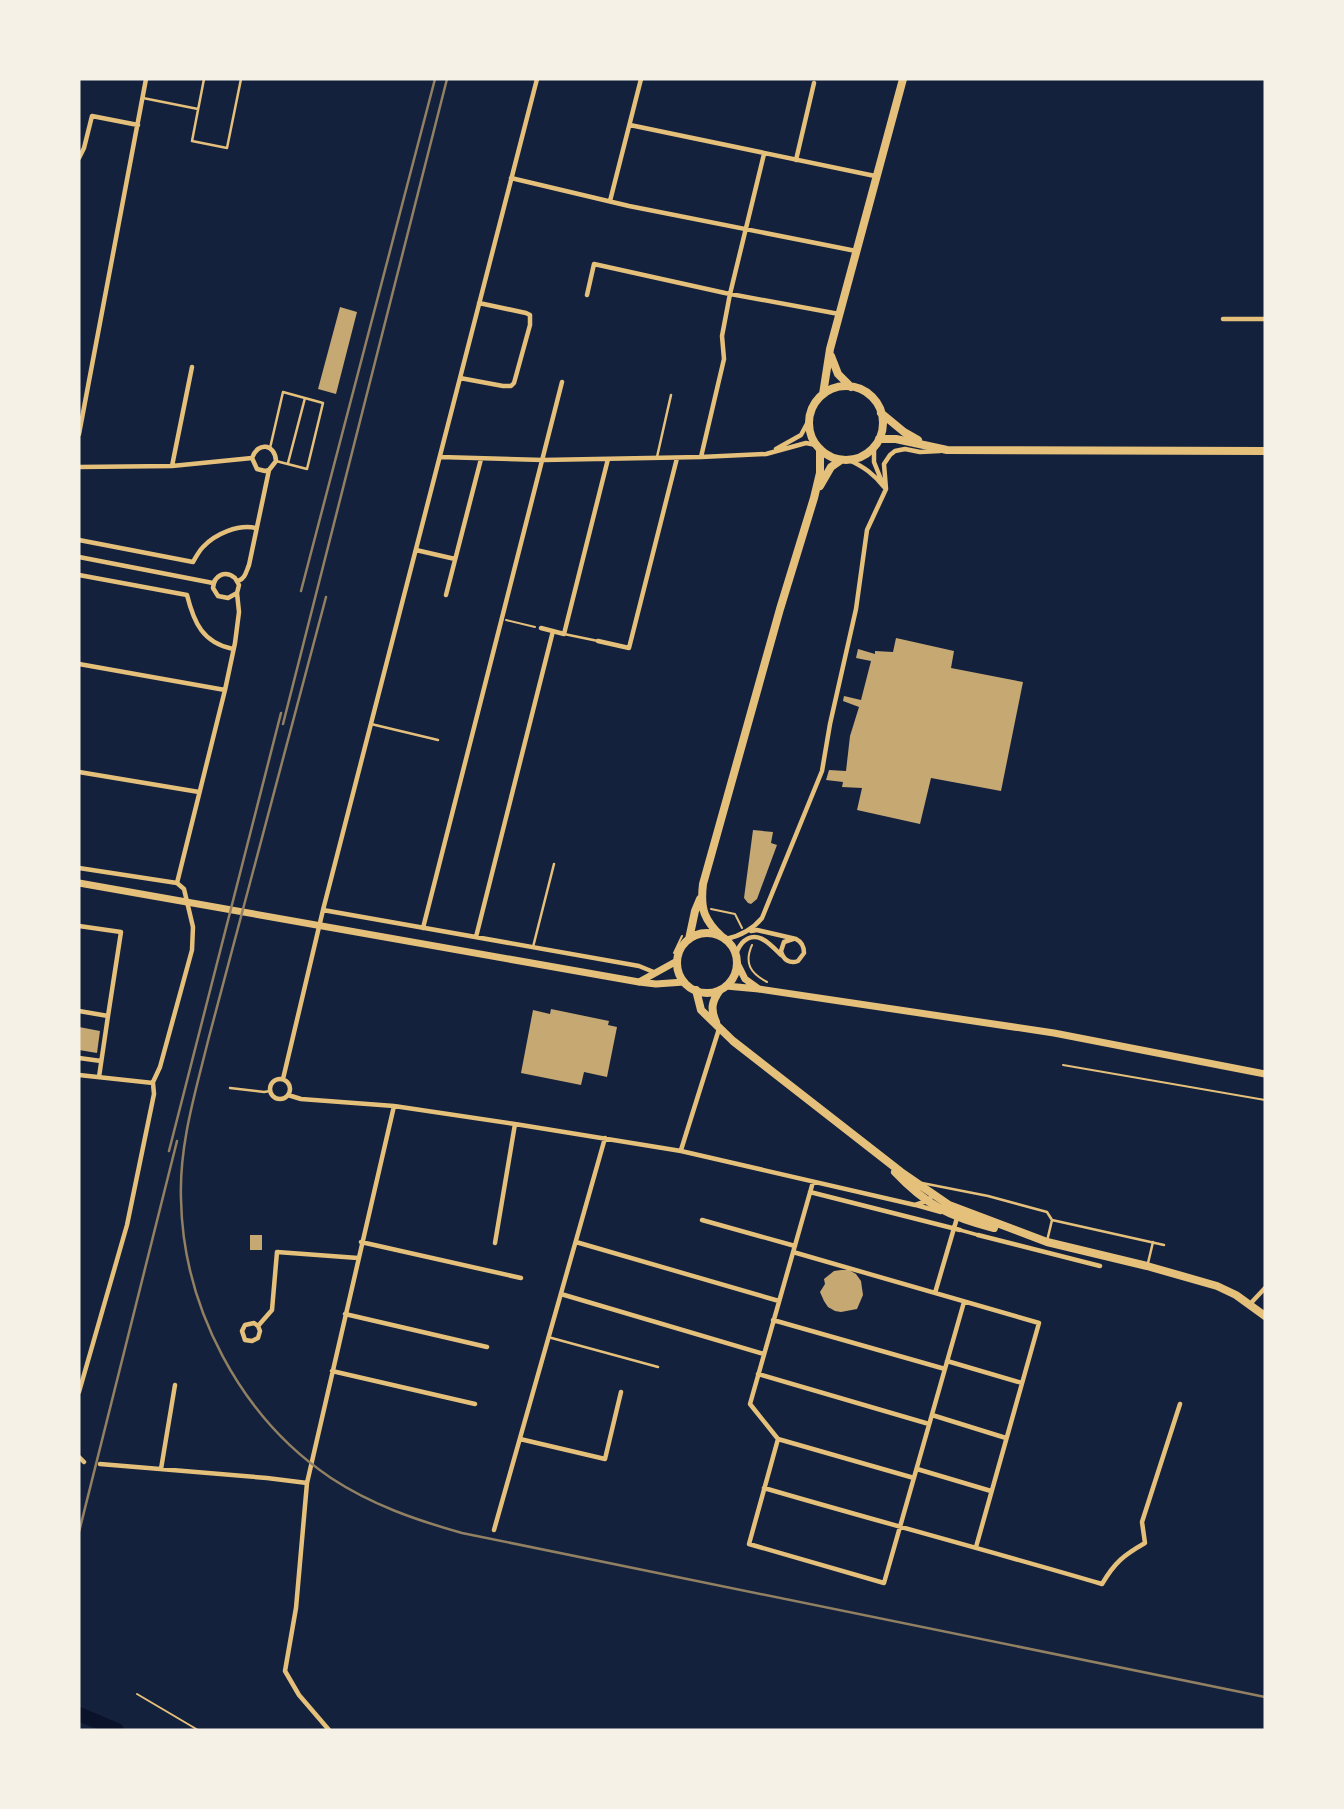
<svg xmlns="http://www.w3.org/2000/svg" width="1344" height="1809" font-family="Manrope,sans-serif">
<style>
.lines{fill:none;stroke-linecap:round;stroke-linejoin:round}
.river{stroke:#0b132b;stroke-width:14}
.building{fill:#c6a872}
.path{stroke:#e5c07b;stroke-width:2}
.service{stroke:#e5c07b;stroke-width:2.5}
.pedestrian{stroke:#e5c07b;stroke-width:3.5}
.minor{stroke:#e5c07b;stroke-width:4.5}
.secondary{stroke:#e5c07b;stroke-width:7}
.primary{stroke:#e5c07b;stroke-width:8}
.rail{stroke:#918062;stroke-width:2.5}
</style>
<rect width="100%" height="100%" fill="#14213d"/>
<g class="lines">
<path class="river" d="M79,1714L117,1730"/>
</g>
<path class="building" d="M340,307L357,312L336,394L318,389Z
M896,638L954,651L951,668L1023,682L1001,791L931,778L920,824L857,810L862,788L842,787L843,782L826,780L829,770L846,771L850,736L859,707L843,701L844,696L861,700L871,661L856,658L858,649L875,654V651L893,652Z
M753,830L773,832L771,843L777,845L757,899L751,904L748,903L744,898Z
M551,1009L609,1021L608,1025L617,1027L607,1077L584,1072L581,1085L521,1073L533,1010L550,1014Z
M79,1027L100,1031L97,1053L79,1050Z
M250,1235H262V1250H250Z
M841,1270H849L856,1274L861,1281L863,1295L857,1309L841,1312L835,1311L828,1307L824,1301L820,1292L825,1284L824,1279L834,1271Z"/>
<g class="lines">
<path class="path" d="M506,620L535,627
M711,909L735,914L742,928
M752,945C744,963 750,973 767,982
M674,953L682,936
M1063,1065L1265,1100
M137,1694L198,1730"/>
<path class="service" d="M204,79L192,141L227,148L241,79
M143,98L198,109
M270,448L283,392L323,403L307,469L276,461
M657,457L671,395
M288,463L305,398
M564,634L598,641
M371,724L438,740
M533,947L554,864
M230,1088L264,1092L270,1091
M922,1183L988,1196L1047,1212L1052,1220L1164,1245
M1047,1241L1052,1220
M1148,1263L1153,1242
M548,1337L658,1367"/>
<path class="pedestrian" d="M960,1230L978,1235"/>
<path class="minor" d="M630,125L875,176
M79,158L84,148L92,116L138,125
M796,160L814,83
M511,178L629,206L856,251
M610,201L641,79
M587,295L594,264L725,293L839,314
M1223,319H1265
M460,378L503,386H511L514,383L530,325V315L526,313L479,303
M79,434L146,79
M874,447V462L882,482
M776,449L801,435L809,420
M440,457L543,460L701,457L766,454L806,443L816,445
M701,457L724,359L722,336L730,294L764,154
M252,458C258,441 275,444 276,461L269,470
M252,458L257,469L265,471L269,470
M849,460C864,467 874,474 884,487
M172,466L192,367
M79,467L172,466L252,458
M79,540L193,562C196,557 199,551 203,547C215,534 238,524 256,528
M416,550L455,559
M79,557L213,583
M79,575L187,595C194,623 203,643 233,649
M238,581C245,579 246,572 249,565L269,470
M446,595L481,459
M541,628L564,634L608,459
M598,641L629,648L677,458
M79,664L225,690
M79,772L199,792
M79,868L177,883
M177,883L225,690L235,643L239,612L237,593L239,585L235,578C225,570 214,575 213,588L218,596L228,598L237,593
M323,910L639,966L656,973
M79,926L121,932L108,1016
M423,928L562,382
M751,931L757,930L796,939C802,942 804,946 804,953L798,961C790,964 783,960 781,951L784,942L793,939
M476,937L553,631
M726,939C740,936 752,930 762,918L822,771L830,724L856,609L867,530L886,489L884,464L890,455L895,451L905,449L920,452L940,451
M737,960C736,953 737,949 742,943C756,928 770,944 781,955
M79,1011L108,1016L99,1077
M79,1058L101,1061
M79,1075L153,1083
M270 1089a10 10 0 1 1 20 0a10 10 0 1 1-20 0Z
M283,1079L323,910L537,79
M153,1082L160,1067L192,950L193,927L184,889L177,883
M288,1095L301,1099L394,1106L515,1124L681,1151L915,1205L927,1201L933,1195
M681,1150L719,1029
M813,1182L750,1404L778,1439L749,1544L884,1583L964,1302
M810,1192L960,1230
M916,1205L941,1212
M702,1220L795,1246
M978,1235L1100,1266
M361,1242L521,1278
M576,1242L779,1301
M495,1243L515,1124
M793,1252L1039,1323L976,1547
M935,1293L957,1218
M561,1294L764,1354
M1250,1304L1265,1288
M345,1314L487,1347
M773,1320L945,1369
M258,1326L254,1323L245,1325L242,1331L245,1340L252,1341L258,1338L260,1331L258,1326L272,1310L277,1252L358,1258
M947,1361L1022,1383
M332,1371L475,1404
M758,1374L929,1424
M79,1392L127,1225L154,1094L153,1083
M932,1415L1006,1438
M520,1439L605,1459L621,1392
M778,1439L914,1478
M79,1457L84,1462
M100,1464L267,1478L307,1483
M161,1469L175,1385
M917,1469L991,1491
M764,1488C877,1521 990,1551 1102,1584C1115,1562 1124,1555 1145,1543L1142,1522L1180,1404
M494,1530L605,1138
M329,1730L299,1695L285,1671L296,1608L307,1483L394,1106"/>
<path class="secondary" d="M79,883L639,982L656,984L684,982
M737,963L745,979L759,989
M639,982L677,961
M726,986L759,989L1054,1033L1265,1074"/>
<path class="primary" d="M831,356L838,374L851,387
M809 423a37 37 0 1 1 74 0a37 37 0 1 1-74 0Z
M823,394L830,349L903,79
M881,413L904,432L918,440
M879,439H896L947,450L1265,451
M820,486L831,467L841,460
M677 963a30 30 0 1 1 60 0a30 30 0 1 1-60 0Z
M722,937C704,920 700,909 703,884L780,609L814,498L820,473V449
M689,939L695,911L700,899
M696,990L701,1010L733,1041L901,1172L949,1205L1047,1242L1147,1266L1217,1286L1236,1295L1265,1316
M716,1022C710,1009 712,1001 720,990
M895,1172C926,1205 950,1217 994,1228"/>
<path class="rail" d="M301,591L435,79
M326,597L209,1037C196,1090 179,1144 181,1199C183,1307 240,1417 331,1478C372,1505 416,1520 462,1533L1265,1697
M283,724L447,79
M169,1151L281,713
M79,1532L177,1141"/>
</g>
<rect width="1344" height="1809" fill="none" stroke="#f6f1e7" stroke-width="161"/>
</svg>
